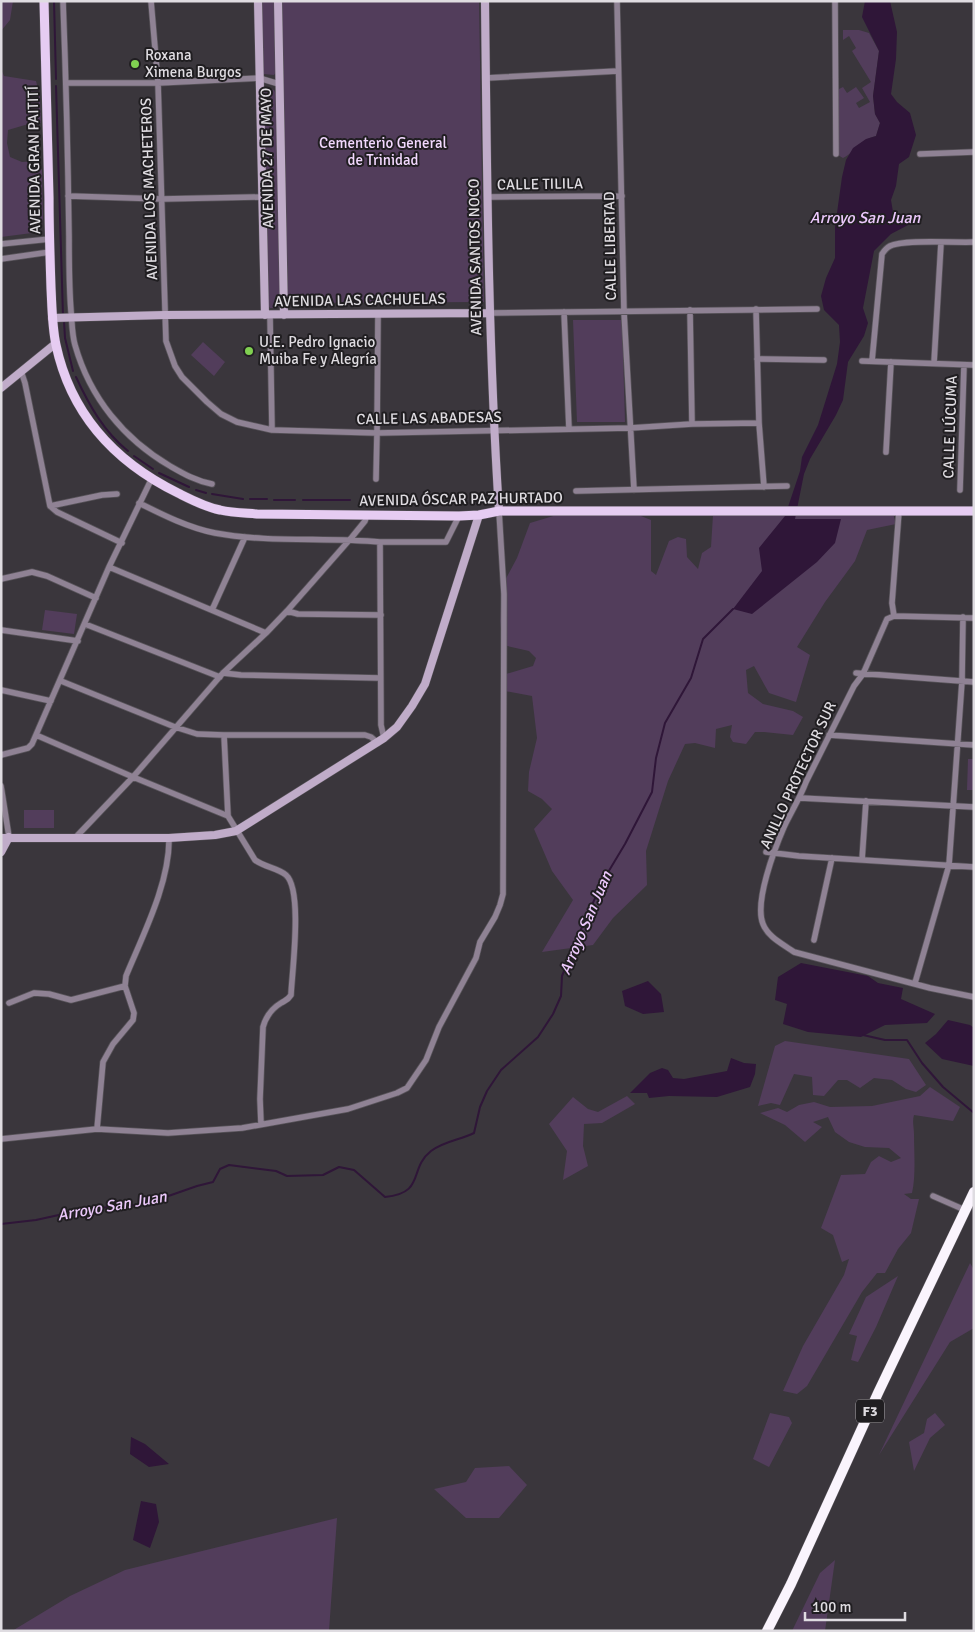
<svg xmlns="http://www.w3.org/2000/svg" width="975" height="1632" font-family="Signika,sans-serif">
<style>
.green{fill:#523d5b}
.water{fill:#2f1638}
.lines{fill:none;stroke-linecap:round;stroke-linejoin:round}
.stream{stroke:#2f1638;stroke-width:2}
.street-casing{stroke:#58545a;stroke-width:7}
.secondary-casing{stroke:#58545a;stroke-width:9}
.primary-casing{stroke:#58545a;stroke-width:10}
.highway-casing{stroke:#58545a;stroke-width:11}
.street{stroke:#8f8294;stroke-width:5.5}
.secondary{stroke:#c0acc9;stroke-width:8}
.primary{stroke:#e6ccf2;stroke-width:9}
.highway{stroke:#faf4fd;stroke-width:10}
.poi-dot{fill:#80d051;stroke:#201e21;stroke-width:2}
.labels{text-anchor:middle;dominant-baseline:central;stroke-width:4;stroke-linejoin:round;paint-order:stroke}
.shield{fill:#201e21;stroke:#a6a3a7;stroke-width:1}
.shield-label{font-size:14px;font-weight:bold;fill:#dfdce1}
.poi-label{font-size:15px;fill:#dfdce1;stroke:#201e21;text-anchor:start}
.park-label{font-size:15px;fill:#f3d9ff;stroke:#201e21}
.street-label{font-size:15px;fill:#dfdce1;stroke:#201e21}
.water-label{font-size:16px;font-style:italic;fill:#ecc9fc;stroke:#201e21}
</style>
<rect width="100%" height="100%" fill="#3a363c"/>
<path class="green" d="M1,1H13L10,20L1,31Z
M261,1H275L276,72L274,75L264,74L262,71Z
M282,1H479L484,302L288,303Z
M843,30H859L869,33L879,51L873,96L875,114L880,123L876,136C857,141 857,151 843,158L836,154L835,91L843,87L847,93L856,87L864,98L856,103L859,108L870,102L862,88L871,82L852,51L856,48L849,36L843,40Z
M1,69L4,76L36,81L40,97L41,123L25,125L8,130L7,143L10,157L22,162L35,161L42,170L43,219L40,229L32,233L1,237Z
M268,88L274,90L276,94L281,305L277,308H270L268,305L264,91Z
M573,320H622L625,422H577Z
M203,342L225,362L214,376L191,355Z
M616,513L641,516L651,520V571L656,575L669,541L678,537L686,539L687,557L698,569L702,553L711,547L713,515L730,516L893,513L896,524L867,530L855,561L825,602L797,647L810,655L796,702L769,693L754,666L746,670L748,693L763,704L793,711L803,717L793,735L764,732H755L746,744L733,742L730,737L732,725L716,729L715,748L695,743L685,744L668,781L646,851L647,885L613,918L593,945L542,952L573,900L552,871L534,829L552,809L542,799L528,791L529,772L537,738L532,696L505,691L506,674L533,666L536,658L529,651L503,645L500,621L502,586L517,558L530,523L560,514Z
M45,610L77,614L74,634L42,630Z
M968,759H974V790H967Z
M54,810V828H24V810Z
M785,1041L909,1059L926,1085L916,1092L906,1089L892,1080L874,1078L860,1088L847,1080H838L824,1096L813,1095L812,1077L794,1074L780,1105L771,1103L758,1106L775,1046Z
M930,1087L960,1107L953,1121L914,1115C912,1122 914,1127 914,1134C914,1153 916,1175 912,1193L904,1194L911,1199H919L911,1233L898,1249L885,1273H877L862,1292L807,1386L797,1394L783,1391L803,1346L844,1275L849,1259L842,1262L833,1235L821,1228L841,1175L865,1174L871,1162L879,1156L891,1162L901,1158L889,1148L865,1147L849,1142L835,1132L828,1117L813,1122L822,1127L805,1142L785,1125L760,1113L778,1108L787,1112L799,1105L814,1102L830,1107L872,1106L920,1096Z
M627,1096L635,1104L602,1123L584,1124L583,1146L588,1166L563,1180L567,1151L549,1124L573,1097L588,1109L598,1112Z
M970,1263L974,1270V1328L950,1342L879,1455Z
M898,1276L876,1327L858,1362L851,1360L857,1336L849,1334L866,1297Z
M770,1413L789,1417L792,1423L769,1467L753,1459Z
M935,1413L945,1425L930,1438L914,1471L909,1442L924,1433L927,1419Z
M509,1466L527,1485L499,1518H466L434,1489L466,1482L475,1468Z
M337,1518L329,1631H12L70,1596L125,1570Z
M835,1560L825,1631H792L820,1573Z"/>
<path class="water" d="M865,1H890L897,32L896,59L891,94L897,102L910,113L916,135L909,157L899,164L896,186L891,200L893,212L908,216L910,224L891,234L874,251L863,308L868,323L864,336L848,362L843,400L836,415L810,459L804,474L795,519H841L835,543L817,562L752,614L733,609L762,571L759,548L785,516L800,471L802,457L818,425L837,364L840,342L839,325L824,310L821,296L826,278L835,258V227L842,177L846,160L853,148L866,139L876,136L880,123L875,114L873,96L879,51L862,17Z
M801,963L868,976L878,983L903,988L901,999L935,1014L927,1023L885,1025L861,1037L808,1032L783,1024L787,1004L775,1000L778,977Z
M648,981L661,994L664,1012L643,1014L625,1006L622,991Z
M948,1020L970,1025L974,1028V1066L942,1059L925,1043L936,1034Z
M731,1058L744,1063L756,1064L755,1074L750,1087L717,1097L669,1096L649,1098L647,1093H630L650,1073L662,1068L668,1070L673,1078L684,1079L727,1071Z
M131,1437L145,1444L169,1464L149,1467L130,1454Z
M141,1501L156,1504L159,1522L150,1548L133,1540Z"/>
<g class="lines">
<path class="stream" d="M54,1L56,79
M56,86L63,316
M64,321L65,338L73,371
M76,377C89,405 104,432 128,451
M134,456L153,469
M159,473L189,487
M196,490L206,493
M212,494L243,499
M250,499H267
M274,500H295
M303,500H350
M863,1035L885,1040H907L922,1063L943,1087L974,1113
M1,1224L36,1220L86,1209L135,1205L157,1200L197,1186L213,1182L220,1169L229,1165L276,1171L287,1176L323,1175L339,1167L354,1170L385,1197C426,1193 408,1169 431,1151C444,1141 460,1140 474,1133L480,1107L487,1091L501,1070L538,1037L553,1014L561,996L562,976L584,922L604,879L625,844L652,792L656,758L665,723L691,678L703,639L733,609"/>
<g class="street-casing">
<path id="street" d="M63,1C66,79 68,158 69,236C69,261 69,286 71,311C72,322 72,335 75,345C90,398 124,439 170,466C184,474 196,481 212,484
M151,1L158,83L166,341L175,366L182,377L207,402L221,414L237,422L272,430L377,433L630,428L692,424L759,423
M617,1L624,312L634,490
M835,1L836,154
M486,78L618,71
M66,83H158L259,78L279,84
M920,154L974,152
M68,196L162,199L262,197
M488,197L622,196
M1,244L50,239
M1,259L50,252
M756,309L759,423L764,487
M690,310L692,424
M564,312L569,429
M490,313L817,309
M270,315L272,430
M757,359L824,360
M862,361L974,365
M872,361L882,254C884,251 886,248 890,246C904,239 956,243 974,242
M934,363L941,243
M21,371L25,383L50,506L57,512L122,543
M886,452L891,362
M376,479L377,433L378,314
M960,490L964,365
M576,491L787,486
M139,503C163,515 189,528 215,533C269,543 325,537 380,542L381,725L384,738
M50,506L102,495L117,494
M899,511L892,603L894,616L887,619L863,674L854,686L806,782C800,798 791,812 784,827C775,848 754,902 763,924C768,937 783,944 794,952L930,988L974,997
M380,542H446L459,516
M109,567L266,633
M1,579L32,572L47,576L96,598
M212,610L245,537
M287,611L298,614L381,615
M894,616L974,618
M85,624L220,677
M1,630L78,641
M223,673L241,675L380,678
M856,673L974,682
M61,681L175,727L197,734L224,735H365L371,737L378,743
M1,690L51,701
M36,735L133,777L228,816L224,735
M829,735L974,745
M1,755L28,748L32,744L109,567L151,480
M1,786L9,837
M800,798L974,807
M228,816L255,860C264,867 278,868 286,875C303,890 292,972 291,995C288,1000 286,1000 281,1003C271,1009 266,1016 263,1027L260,1099L261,1124
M76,837L133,777L223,673L266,633L287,611L352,537L365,521L367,515
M766,852L799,856L974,867
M862,860L866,801
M814,940L832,858
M915,983L949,865L962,681L963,617
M9,1003L34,993L49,994L71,1000L125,986
M97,1129L103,1062L113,1044L133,1020L134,1013L125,986L126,976C143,935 170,882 169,838
M1,1139L97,1129L168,1133L242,1128L348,1109L397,1093L407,1088L426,1060L439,1027L476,958L480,942L495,917L500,905L503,894L504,594L499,511
M933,1196L965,1210"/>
</g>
<g class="secondary-casing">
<path id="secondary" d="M258,1L265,315
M278,1L284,315
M485,1C487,171 488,342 499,511
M52,318L165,315L490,313
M1,388L55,344
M1,838H169L215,835L236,831L384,738L397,727L412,706L425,684L479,515
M1,852L9,837"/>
</g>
<g class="primary-casing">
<path id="primary" d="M44,1C46,67 47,132 49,198C49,228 50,258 51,288C52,307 52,326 56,345C71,415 115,462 178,493C192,500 205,507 220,510C232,513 245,513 257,514L459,516L479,515L499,511H974"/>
</g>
<g class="highway-casing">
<path id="highway" d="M767,1631L791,1584L878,1393L974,1192"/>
</g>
<use href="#street" class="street"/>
<use href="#secondary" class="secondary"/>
<use href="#primary" class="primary"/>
<use href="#highway" class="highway"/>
</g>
<g class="poi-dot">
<circle cx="135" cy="64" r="5"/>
<circle cx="249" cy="351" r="5"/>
</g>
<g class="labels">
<rect class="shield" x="856" y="1399.5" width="28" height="23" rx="4"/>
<g class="shield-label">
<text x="870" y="1411">F3</text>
</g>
<g class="poi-label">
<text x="145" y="55">Roxana<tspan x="145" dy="17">Ximena Burgos</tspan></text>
<text x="259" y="342">U.E. Pedro Ignacio<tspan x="259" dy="17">Muiba Fe y Alegría</tspan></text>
</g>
<g class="park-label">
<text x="383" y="143">Cementerio General<tspan x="383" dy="17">de Trinidad</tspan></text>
</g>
<g class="street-label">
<text transform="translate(267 158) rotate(-91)">AVENIDA 27 DE MAYO</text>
<text transform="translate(34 160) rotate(-91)">AVENIDA GRAN PAITITÍ</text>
<text transform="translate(540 184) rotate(-1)">CALLE TILILA</text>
<text transform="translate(149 189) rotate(-92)">AVENIDA LOS MACHETEROS</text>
<text transform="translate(610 246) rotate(-91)">CALLE LIBERTAD</text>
<text transform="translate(475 257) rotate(-91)">AVENIDA SANTOS NOCO</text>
<text transform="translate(360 300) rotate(-1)">AVENIDA LAS CACHUELAS</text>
<text transform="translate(429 418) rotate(-1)">CALLE LAS ABADESAS</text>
<text transform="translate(950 427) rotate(-88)">CALLE LÚCUMA</text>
<text transform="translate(461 499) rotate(-1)">AVENIDA ÓSCAR PAZ HURTADO</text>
<text transform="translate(798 775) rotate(-65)">ANILLO PROTECTOR SUR</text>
</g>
<g class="water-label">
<text x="865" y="218">Arroyo San Juan</text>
<text transform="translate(586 923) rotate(-67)">Arroyo San Juan</text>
<text transform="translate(112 1206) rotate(-10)">Arroyo San Juan</text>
</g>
</g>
<rect width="975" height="1632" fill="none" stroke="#dfdce1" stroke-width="5"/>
<path d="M805 1612v8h100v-8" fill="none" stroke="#dfdce1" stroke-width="2.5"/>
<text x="812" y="1612" font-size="15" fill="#dfdce1" stroke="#201e21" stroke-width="4" paint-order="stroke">100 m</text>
</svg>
